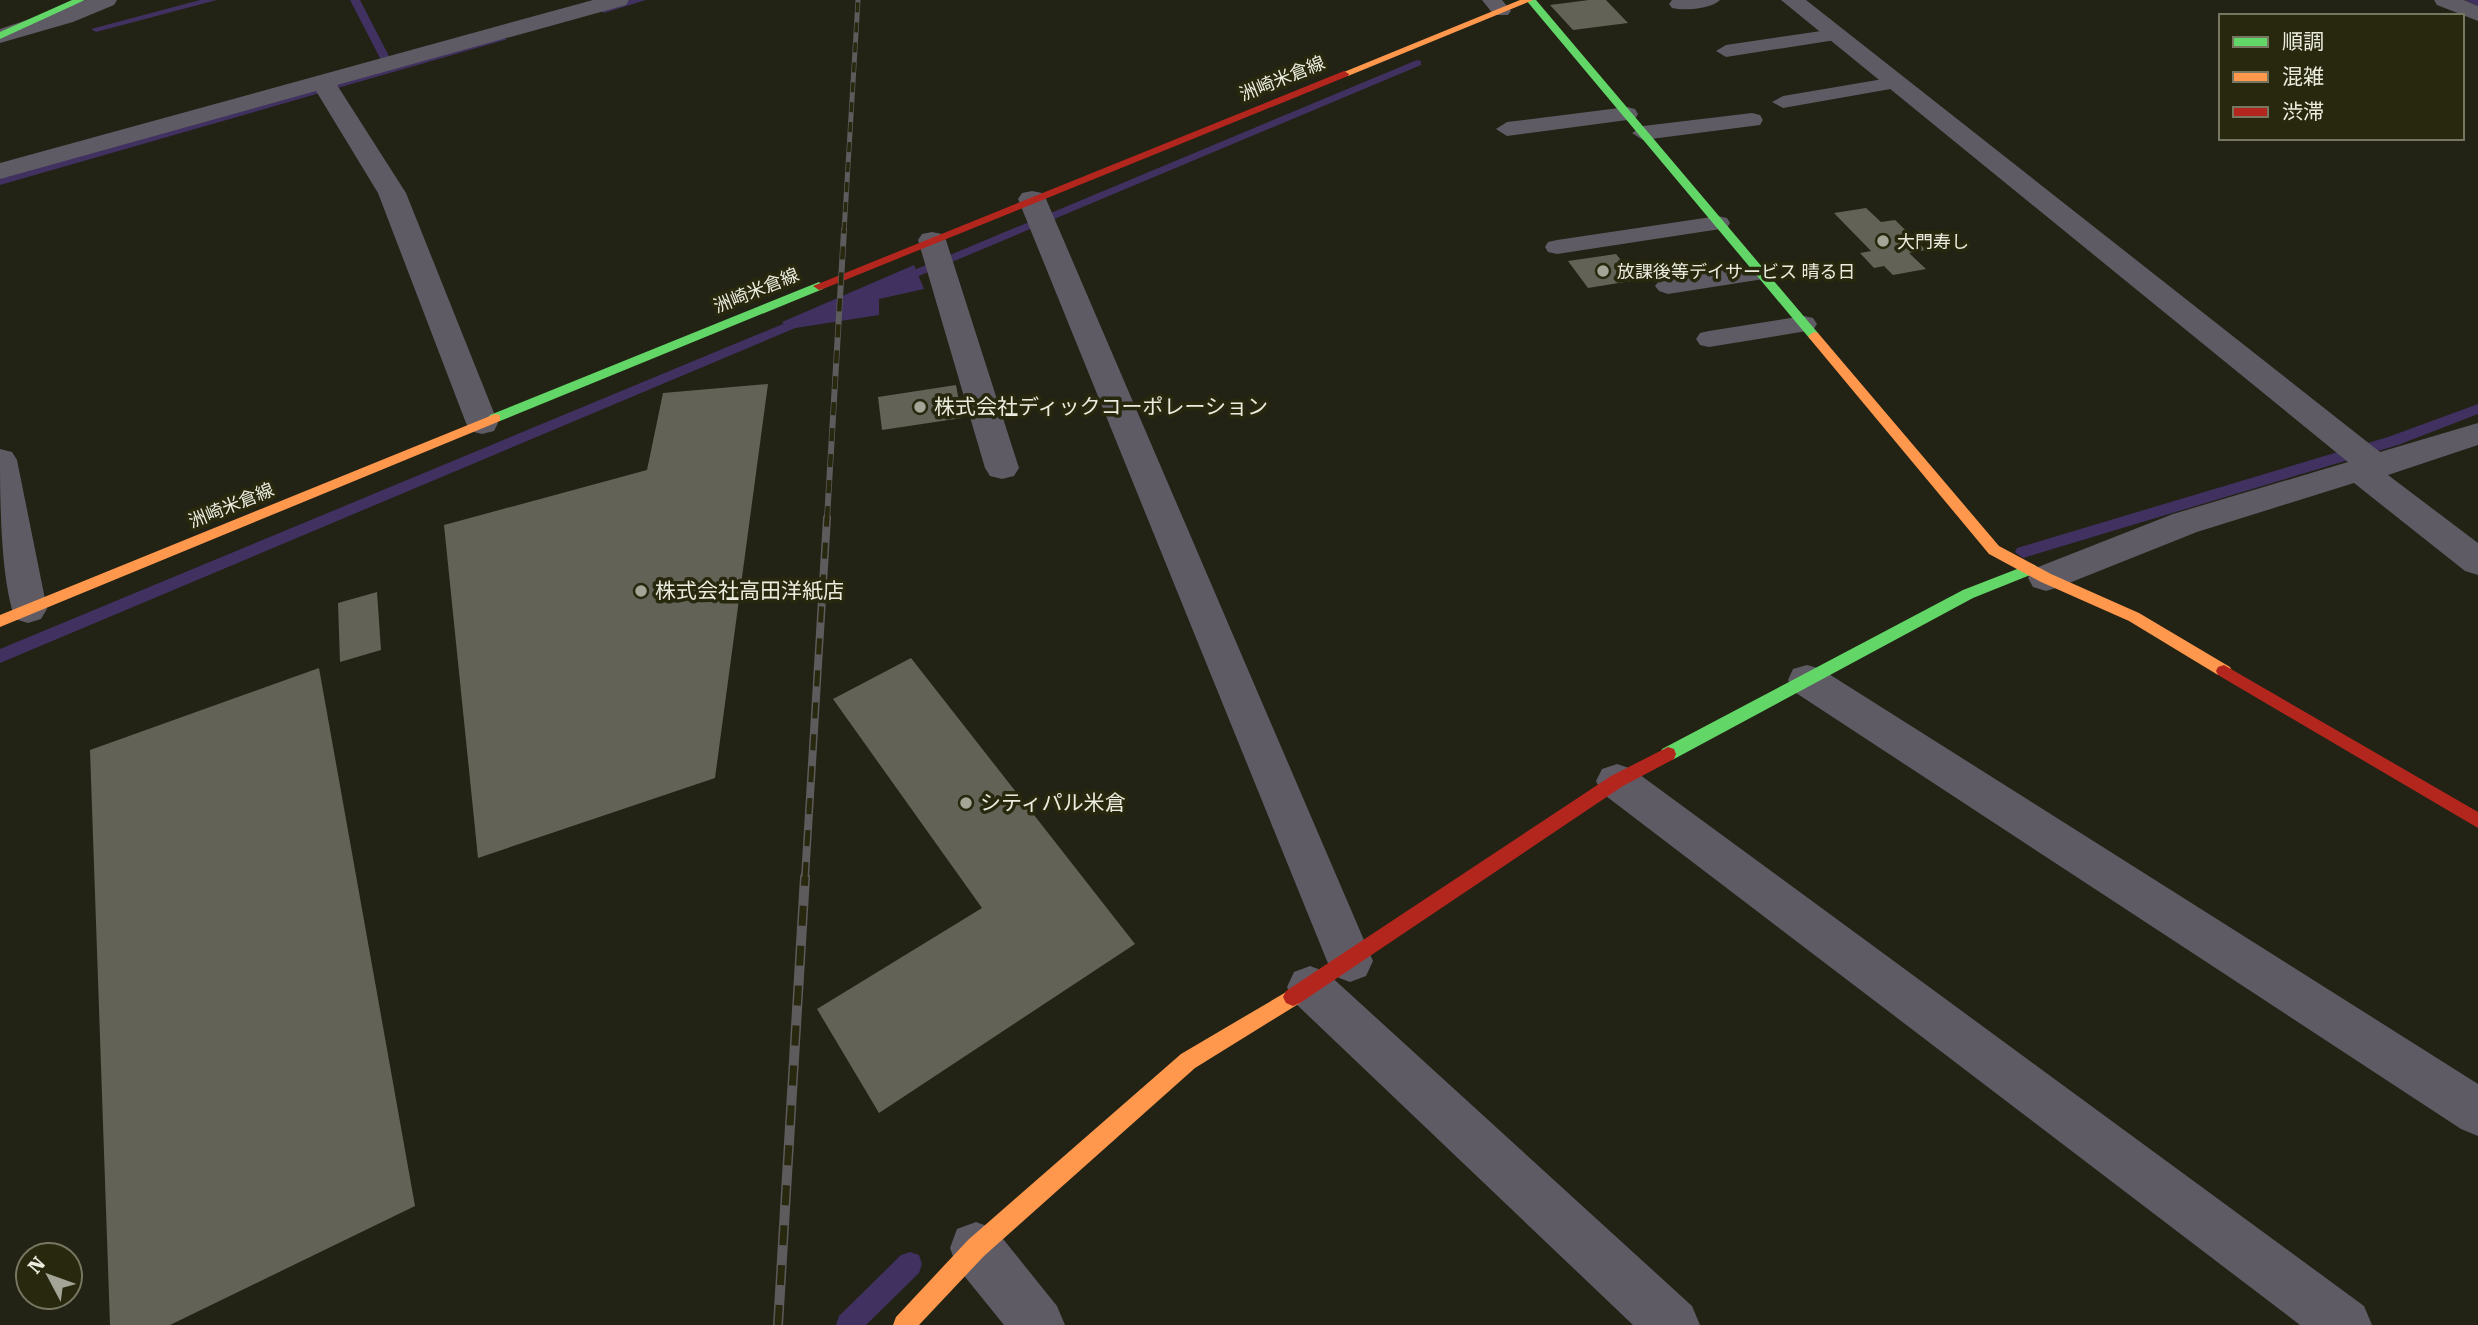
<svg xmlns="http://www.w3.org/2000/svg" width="2478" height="1325" font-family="'Roboto Serif','Noto Sans JP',serif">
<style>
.water{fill:#403160}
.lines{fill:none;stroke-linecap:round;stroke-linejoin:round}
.stream{fill:#403160;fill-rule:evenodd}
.building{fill:#626256}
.lane{fill:#5e5b65;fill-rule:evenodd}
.street{fill:#5e5b65;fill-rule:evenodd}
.fast{fill:#63d668;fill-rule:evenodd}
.slow{fill:#ff974d;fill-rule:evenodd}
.jam{fill:#b3261e;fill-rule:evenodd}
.rail-far3-casing{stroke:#5d5b5b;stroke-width:5}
.rail-far2-casing{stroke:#5d5b5b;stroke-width:6}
.rail-far1-casing{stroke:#5d5b5b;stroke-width:8}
.rail-casing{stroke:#5d5b5b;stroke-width:10}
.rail-far3{stroke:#28280f;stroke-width:3.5;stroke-dasharray:10;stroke-linecap:butt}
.rail-far2{stroke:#28280f;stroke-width:4.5;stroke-dasharray:13;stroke-linecap:butt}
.rail-far1{stroke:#28280f;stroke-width:5;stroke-dasharray:16;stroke-linecap:butt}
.rail{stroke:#28280f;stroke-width:7;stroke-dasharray:20;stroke-linecap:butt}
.poi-dot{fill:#a5a597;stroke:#28280f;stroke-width:2.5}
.labels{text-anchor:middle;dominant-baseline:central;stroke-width:7;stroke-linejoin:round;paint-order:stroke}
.far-street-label{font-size:18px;fill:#ebecdd;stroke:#28280f}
.far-poi-label{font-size:18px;fill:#ebecdd;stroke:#28280f;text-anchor:start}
.poi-label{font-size:21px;fill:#ebecdd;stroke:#28280f;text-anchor:start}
</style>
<rect width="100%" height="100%" fill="#222215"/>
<path class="water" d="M914,265L924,289L879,299V315L789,329L782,322Z"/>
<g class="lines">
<path class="stream" d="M200,0H217L96,32L91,29Z
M350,0H360L391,60L390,62L381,60Z
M629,0H646L604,13L599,10Z
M2465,0H2478V6Z
M499,37L508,39L0,185V177Z
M1417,60L1421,61V65L902,283H892L890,280Z
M807,314L812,315V321L0,663V649Z
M2478,404V414L2398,445L2023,558L2015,552L2017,548L2388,437Z
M910,1252L919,1255L922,1264L919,1273L866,1325H836L839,1316L901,1255Z"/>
</g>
<path class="building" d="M1589,0H1606L1628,23L1573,30L1550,5Z
M1866,208L1881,222L1895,220L1926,250L1909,253L1926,269L1893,275L1884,266L1874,268L1860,253L1871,251L1834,213Z
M1616,254L1637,280L1588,288L1568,261Z
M768,384L715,778L478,858L444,525L647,470L663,393Z
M956,385L962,418L882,430L878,397Z
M377,592L381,650L340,662L338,603Z
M911,658L1135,944L879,1113L817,1009L982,908L833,699Z
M319,668L415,1206L170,1325H110L90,750Z"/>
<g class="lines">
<path class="lane" d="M1482,0H1502L1511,11L1508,15H1494Z
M1672,0H1720C1711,9 1685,11 1672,8L1669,4Z
M1835,29L1845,35L1842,39L1726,57L1716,51L1726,45Z
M1895,77L1902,79L1906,83L1902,87L1783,108L1772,102L1783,96Z
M1627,107L1635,109L1638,114L1635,119L1507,136L1496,129L1507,122Z
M1752,113L1760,115L1763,120L1760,125L1643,140L1632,133L1643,126Z
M1718,216L1727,218L1730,223L1727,228L1557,254L1548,252L1545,247L1548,242L1557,240Z
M1761,265L1770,268L1774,273L1770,278L1668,294L1659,291L1655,286L1659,281L1668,278Z
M1804,316L1813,318L1817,324L1813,330L1709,347L1700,345L1696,339L1700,333L1709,331Z"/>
<path class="street" d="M86,0H117L114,5L73,22L0,43V29Z
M593,0H629L626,5L337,85L406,193L498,423L494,431L482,434L470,431L466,423L378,193L316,91L0,179V163Z
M1781,0H1806L2380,452L2478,423V445L2388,475L2478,543V575L2465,571L2354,483L2197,532L2059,587L2046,591L2033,587L2028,578L2033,569L2173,514L2348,462Z
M2434,0H2464L2478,6V21L2437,5Z
M1032,191L1042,193L1046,199L1373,961L1366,976L1350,982L1334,976L1327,961L1018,199L1022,193Z
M932,232L942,234L946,240L1019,468L1014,476L1002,479L990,476L985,468L918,240L922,234Z
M0,449L12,452L17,460L47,609L41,619L28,623L15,619C0,576 0,497 0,449Z
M1807,665L1821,669L2478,1084V1136L2461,1129L1793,691L1788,680L1793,669Z
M1617,764L1632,769L2364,1306L2372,1325H2300L1602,793L1596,781L1602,769Z
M1310,966L1326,972L1692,1306L1700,1325H1633L1294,1002L1287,987L1294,972Z
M976,1222L995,1229L1057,1306L1065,1325H1004L957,1267L950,1248L957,1229Z"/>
<path class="fast" d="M72,0H85L0,39V32Z
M1526,0H1536L1818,333V339H1810Z
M819,282L825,286L823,289L500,421H490L488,418L490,415Z
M2030,564L2035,565L2037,569L2035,573L1973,598L1674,759L1668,761L1662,759L1660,754L1662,749L1963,590Z"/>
<path class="slow" d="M1520,0H1533L1348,76L1339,74Z
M1814,332L1818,333L1999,546L2051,574L2139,613L2230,667L2232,671L2230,675H2218L2129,621L2041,582L1989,554L1810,339L1808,336Z
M495,414L500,415V421L0,627V615Z
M1293,988L1300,991L1303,997L1300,1003L1195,1068L984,1256L919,1325H893L896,1317L968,1240L1181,1054Z"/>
<path class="jam" d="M1344,71L1349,74L1348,76L823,289L819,290L813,286Z
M2224,665L2478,812V828L2218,675L2216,671L2218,667Z
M1668,747L1674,749L1676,754L1674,759L1623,786L1300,1003L1293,1006L1286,1003L1283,997L1286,991L1611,776Z"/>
<g class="rail-far3-casing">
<path id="rail-far3" d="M844,232L858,0"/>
</g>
<g class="rail-far2-casing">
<path id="rail-far2" d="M827,519L844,230"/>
</g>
<g class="rail-far1-casing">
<path id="rail-far1" d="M805,878L827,518"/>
</g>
<g class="rail-casing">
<path id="rail" d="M778,1325L805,877"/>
</g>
<use href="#rail-far3" class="rail-far3"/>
<use href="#rail-far2" class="rail-far2"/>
<use href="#rail-far1" class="rail-far1"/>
<use href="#rail" class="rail"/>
</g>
<g class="poi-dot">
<circle cx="1883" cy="241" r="7"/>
<circle cx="1603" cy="271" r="7"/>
<circle cx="920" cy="407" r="7"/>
<circle cx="641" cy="591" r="7"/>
<circle cx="966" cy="803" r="7"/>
</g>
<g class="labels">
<g class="far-street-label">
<text transform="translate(1282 78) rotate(-22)">洲崎米倉線</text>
<text transform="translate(756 290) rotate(-22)">洲崎米倉線</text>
<text transform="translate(231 505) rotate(-22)">洲崎米倉線</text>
</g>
<g class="far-poi-label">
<text x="1897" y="241">大門寿し</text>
<text x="1617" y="271">放課後等デイサービス 晴る日</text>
</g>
<g class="poi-label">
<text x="934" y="407">株式会社ディックコーポレーション</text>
<text x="655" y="591">株式会社高田洋紙店</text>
<text x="980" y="803">シティパル米倉</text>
</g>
</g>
<rect x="2219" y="14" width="245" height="126" fill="#28280f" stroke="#767661" stroke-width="2"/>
<rect x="2233" y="37" width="35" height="10" fill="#63d668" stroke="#767661" stroke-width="2"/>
<text x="2282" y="49" font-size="21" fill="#ebecdd">順調</text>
<rect x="2233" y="72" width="35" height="10" fill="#ff974d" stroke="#767661" stroke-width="2"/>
<text x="2282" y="84" font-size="21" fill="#ebecdd">混雑</text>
<rect x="2233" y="107" width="35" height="10" fill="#b3261e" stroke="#767661" stroke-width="2"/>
<text x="2282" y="119" font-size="21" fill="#ebecdd">渋滞</text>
<g transform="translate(49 1276) rotate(311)"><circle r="33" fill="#28280f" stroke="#767661" stroke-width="2"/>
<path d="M0-5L12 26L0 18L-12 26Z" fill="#a5a597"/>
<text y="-10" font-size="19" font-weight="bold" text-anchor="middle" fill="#ebecdd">N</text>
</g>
</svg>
